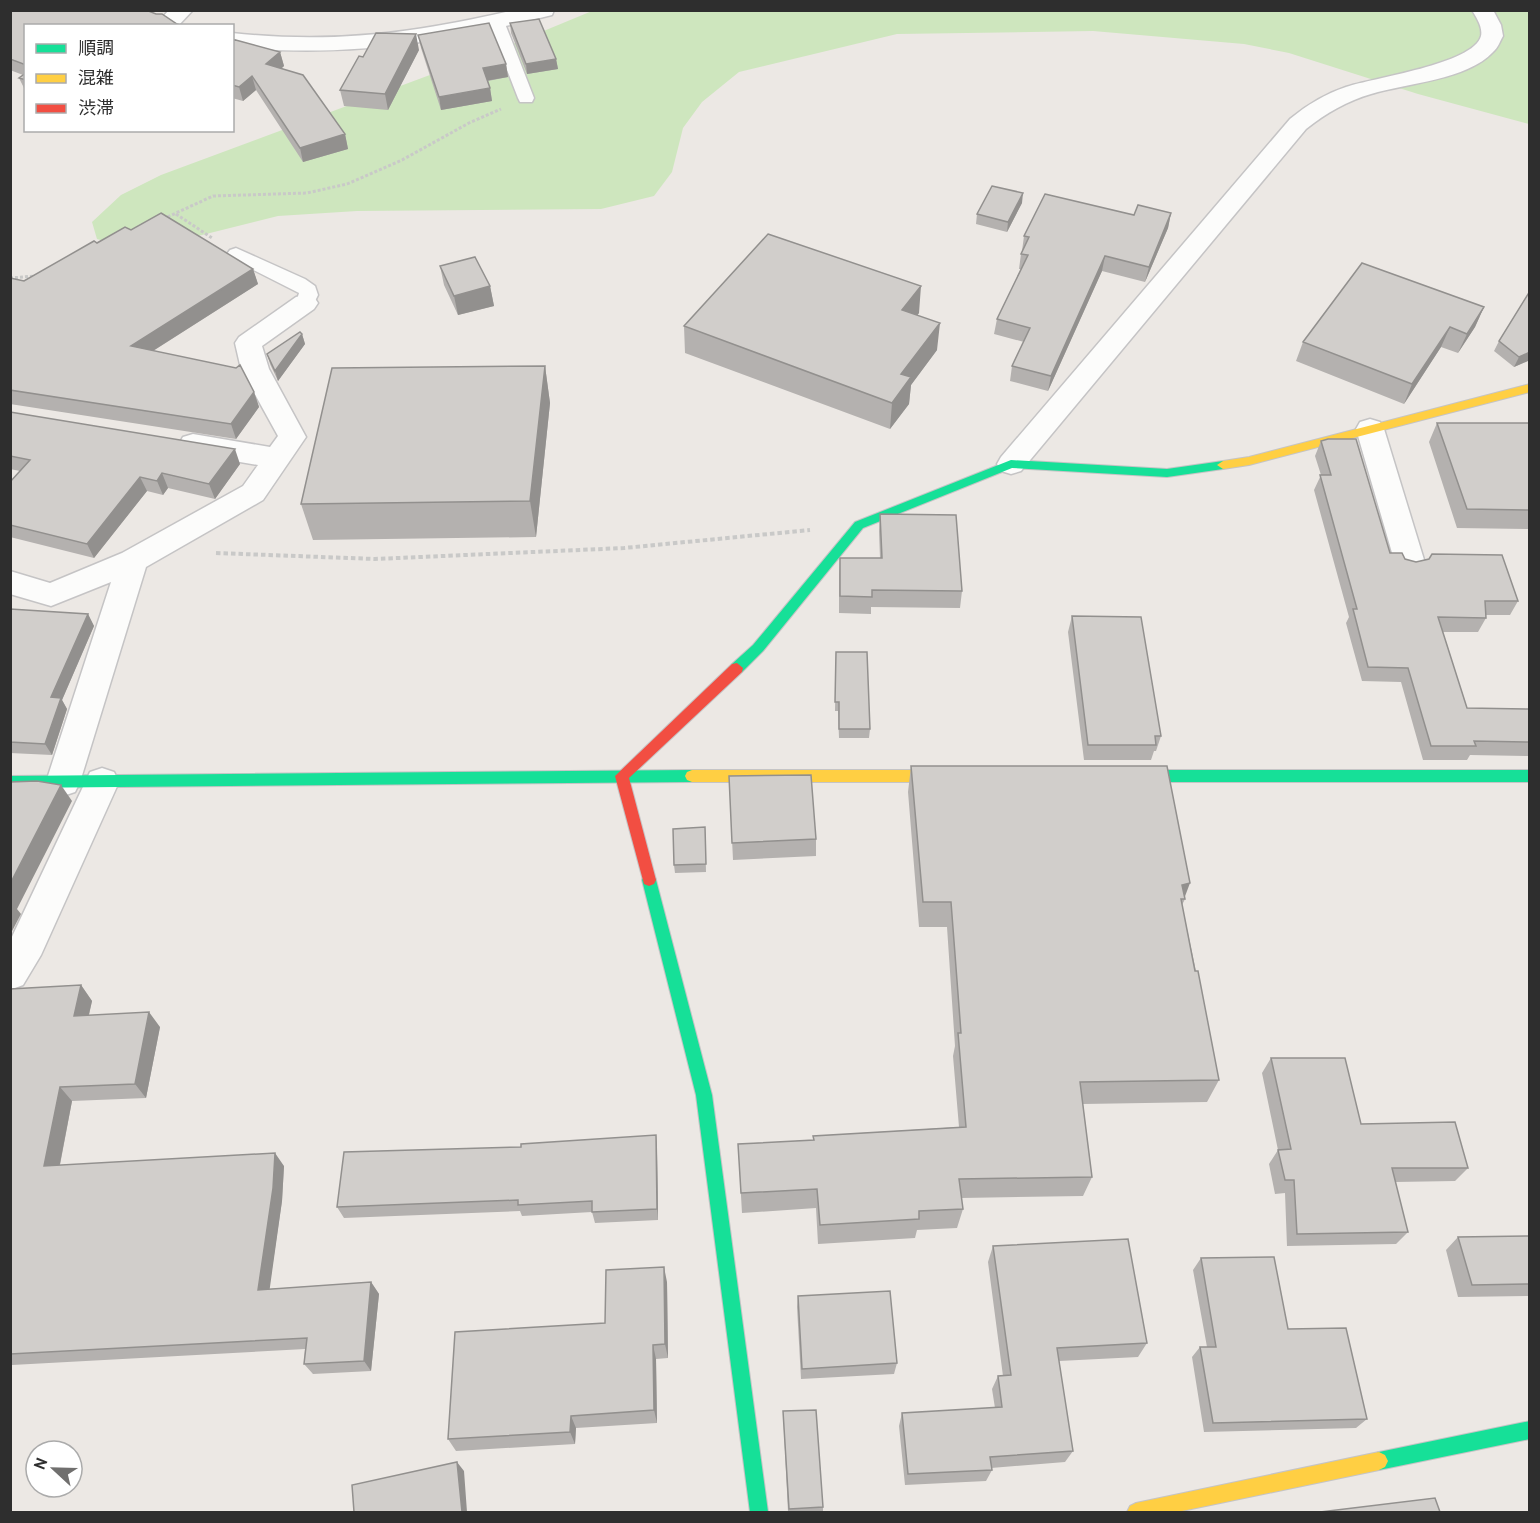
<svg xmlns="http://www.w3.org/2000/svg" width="1540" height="1523" font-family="'PT Sans','Noto Sans JP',sans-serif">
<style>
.green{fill:#cee6be}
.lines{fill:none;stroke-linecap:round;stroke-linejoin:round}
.lane-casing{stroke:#c5c4c5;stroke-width:3}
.street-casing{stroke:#c5c4c5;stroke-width:3}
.fast-casing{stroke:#c5c4c5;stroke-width:2}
.slow-casing{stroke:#c5c4c5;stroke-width:2}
.jam-casing{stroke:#c5c4c5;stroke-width:2}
.path-far1{stroke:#c9c9c8;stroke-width:3;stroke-dasharray:3 2;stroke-linecap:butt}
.path{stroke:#c9c9c8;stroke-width:4;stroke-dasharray:4.5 3;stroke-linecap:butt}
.lane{fill:#fcfcfb;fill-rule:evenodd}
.street{fill:#fcfcfb;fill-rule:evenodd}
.fast{fill:#16e098;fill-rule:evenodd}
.slow{fill:#ffcf43;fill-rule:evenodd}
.jam{fill:#f24e42;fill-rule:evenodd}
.wall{fill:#b4b1af}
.shaded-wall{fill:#92908e}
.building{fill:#d1cecb;stroke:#92908e;stroke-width:1.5}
</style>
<rect width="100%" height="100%" fill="#ece8e4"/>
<path class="green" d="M592,11H1529V124L1418,94L1289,53L1244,44L1093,31L897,34L739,72L702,102L683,128L672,172L654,196L601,209L357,211L278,216L190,238L127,248L97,239L92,222L121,195L161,175L505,47Z"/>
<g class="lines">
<g class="lane-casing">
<path id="lane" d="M496,16L504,21L534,98L532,102H520L518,98L488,21Z
M236,248L305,279L315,286L318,295L312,307H298L296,303L299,293L230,258L227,254L230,250Z"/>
</g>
<g class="street-casing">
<path id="street" d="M169,10H193L178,26H162L159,21Z
M514,10H554L552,15C439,43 349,58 232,47V33C334,44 415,33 514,10Z
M1472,10H1493L1501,25L1503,36C1500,41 1498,48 1493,52C1467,80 1407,83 1371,94C1347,101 1326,113 1306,129L1021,471L1011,474L1001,471L997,464L1001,457L1290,119C1307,105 1325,94 1346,87C1372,78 1474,64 1481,36C1483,27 1476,17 1472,10Z
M305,295L314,297L318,303L314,309L262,346L269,369L306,437L263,500L146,567L80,782L75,792L63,796L51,792L46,782L111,582L51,606L10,594V571L50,583L122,553L243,486L258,465L193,454L183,451L179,444L183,437L193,434L270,447L278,436L241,369L235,343L239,337L296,297Z
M1370,419L1380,422L1384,429L1425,563L1421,571L1410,574L1399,571L1395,563L1356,429L1360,422Z
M102,768L114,772L119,782L41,955L23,985L10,990V941L90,772Z"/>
</g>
<g class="fast-casing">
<path id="fast" d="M1011,460L1167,469L1223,461L1229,465L1223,469L1167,477L1012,468L863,528L763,651L742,672H732L731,668L732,664L753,645L855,522Z
M692,770L697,772L699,776L697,780L692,782L10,788V776Z
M1125,770H1530V782H1125L1120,780L1118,776L1120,772Z
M649,874L654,876L656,880L712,1095L768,1512H750L696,1095L642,880L644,876Z
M1530,1421V1439L1379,1470L1373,1467L1370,1461L1373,1455L1379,1452Z"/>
</g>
<g class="slow-casing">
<path id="slow" d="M1530,384V392L1249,465L1223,469L1217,465L1223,461L1249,457Z
M692,770H954L959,772L961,776L959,780L954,782H692L687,780L685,776L687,772Z
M1379,1452L1385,1455L1388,1461L1385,1467L1379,1470L1177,1512H1127L1130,1506L1136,1503Z"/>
</g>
<g class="jam-casing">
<path id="jam" d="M737,663L743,668L742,672L629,778L656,880L654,884L649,886L644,884L615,776L732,664Z"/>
</g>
<path class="path-far1" d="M176,214L212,238
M163,219L213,196L307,193L347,184L402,160L469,123L501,109
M10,278L36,276"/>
<path class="path" d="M216,553L375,559L624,548L810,530"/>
<use href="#lane" class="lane"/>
<use href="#street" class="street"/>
<use href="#fast" class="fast"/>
<use href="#slow" class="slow"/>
<use href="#jam" class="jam"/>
</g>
<path class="wall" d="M10,10L26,26V92L19,78L23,75L10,70Z
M510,23L556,59L558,69L527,74L511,33Z
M418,35L506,64L508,77L488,81L490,88L492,101L441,110L421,48Z
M232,39L280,52L284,66L281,69L345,134L348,149L303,162L256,90L243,101L232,98Z
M419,50L388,110L344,106L340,90L363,57Z
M1022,203L1007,232L976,224L977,214Z
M1171,213L1168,228L1145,282L1102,271L1048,391L1010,381L1012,366L1024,342L994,334L997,319L1021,269H1019L1021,254L1023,251H1022L1024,236L1134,215Z
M131,230L253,269L258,284L153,351L254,392L259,407L236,439L10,404V278L24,281L97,243Z
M440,266L490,286L494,306L458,315L444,285Z
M1530,291V360L1514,367L1494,351L1499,341Z
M1484,307L1475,327L1458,353L1441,347L1404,404L1296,361L1303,342Z
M919,313L917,315L937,350L911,385L909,404L890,429L685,353L684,326Z
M302,334L305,344L278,381L270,364L267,354Z
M545,366L550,403L536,537L313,540L301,504Z
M10,412L240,464L215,499L168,488L163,495L147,491L94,558L10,537V482L20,471L10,469Z
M1437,423H1530V529L1457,528L1429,442Z
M1321,441L1390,553L1518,601L1510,615H1486V618L1478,632H1443L1467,708L1530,709V756L1470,755L1467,760H1423L1401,682L1362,681L1346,623L1349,617L1314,490L1321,475L1315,456Z
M880,514L962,591L960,608L871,607V614L839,613V575L840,558H880L879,531Z
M10,609L88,614L94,626L62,700L67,709L52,755L10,753Z
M1072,616L1161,736L1156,751H1154L1151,760H1084L1068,632Z
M836,652L870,729L869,738H839L838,711H835Z
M911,766L1184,897L1185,899L1182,905L1219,1080L1207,1102L1083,1104L1092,1177L1083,1196L961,1198L963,1209L957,1228L917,1230L915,1238L818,1244L816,1208L742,1213L738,1144L813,1140V1136L959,1127L953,1056L955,1046L947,927H919L908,792Z
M729,776L816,839V856L733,860Z
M705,827L706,872L675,873L674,865Z
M81,985L92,1001L89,1015L160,1027L146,1098L72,1101L60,1165L284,1166L282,1201L269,1289L371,1282L379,1294L371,1371L313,1374L304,1364L305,1349L12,1365L10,1371V989Z
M1271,1058L1361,1124L1468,1168L1455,1181L1395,1182L1408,1232L1396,1244L1287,1246L1285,1193L1275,1194L1269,1164L1278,1150L1262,1073Z
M656,1135L657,1147L658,1220L595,1223L592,1212L522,1216L520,1211L344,1218L337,1207L521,1147Z
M1530,1236V1296L1458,1297L1446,1250L1458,1237Z
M993,1246L1147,1343L1138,1357L1059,1361L1073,1451L1065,1462L991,1468L992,1470L986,1481L905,1485L899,1426L902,1413L995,1408L992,1389L998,1376H1003L988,1262Z
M1201,1258L1288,1329L1367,1419L1356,1428L1204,1432L1192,1357L1200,1347H1207L1193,1270Z
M667,1282L668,1358L656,1359L657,1423L576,1428L575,1444L456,1451L448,1439L605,1323Z
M798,1296L897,1363L894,1374L801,1379L797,1307Z
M783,1411L823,1507V1512H788Z"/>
<path class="shaded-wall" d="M416,34L419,50L388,110L385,94Z
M280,52L284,66L270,78L266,64Z
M556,59L558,69L527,74L526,64Z
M506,64L508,77L485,81L483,68Z
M252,76L256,90L243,101L239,87Z
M490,88L492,101L441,110L439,97Z
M345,134L348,149L303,162L300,148Z
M1023,193L1022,203L1007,232L1008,222Z
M1171,213L1168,228L1145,282L1149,267Z
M1105,256L1102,271L1048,391L1051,376Z
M253,269L258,284L137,361L131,346Z
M490,286L494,306L458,315L454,296Z
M921,286L919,313L900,337L902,310Z
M1484,307L1475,327L1458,353L1467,334Z
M940,323L937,350L911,385L909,404L890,429L892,403L901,374Z
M1450,327L1441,347L1404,404L1412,384Z
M302,334L305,344L278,381L275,371Z
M1530,352V360L1514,367L1519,357Z
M545,366L550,403L536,537L530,501Z
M254,392L259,407L236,439L231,424Z
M235,449L240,464L215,499L209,484Z
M162,473L168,488L163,495L157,481Z
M140,477L147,491L94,558L87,544Z
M88,614L94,626L62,700L67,709L52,755L45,744L51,697Z
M61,785L72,801L17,909L21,914L10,935V884Z
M1190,883L1184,899L1182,885Z
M81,985L92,1001L85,1031L74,1016Z
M149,1012L160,1027L146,1098L135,1084Z
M60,1087L72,1101L57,1179L44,1166Z
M656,1135L657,1147L658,1220L657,1209Z
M275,1153L284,1166L282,1201L268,1301L258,1290Z
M664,1267L667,1282L668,1358L665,1344Z
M371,1282L379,1294L371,1371L364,1361Z
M653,1345L656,1359L657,1423L654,1410Z
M571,1416L576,1428L575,1444L570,1432Z
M457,1462L464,1471L467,1512H462Z"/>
<path class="building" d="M10,10H146L156,14H162L177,24L183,26H26V65L10,59Z
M539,19L556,59L526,64L510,23Z
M489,23L506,64L483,68L490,88L439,97L418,35Z
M376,33L416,34L385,94L340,90L359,56L363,57Z
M232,39L280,52L266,64L303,75L345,134L300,148L252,76L239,87L232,85Z
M26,73V80L19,78Z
M992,186L1023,193L1008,222L977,214Z
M1045,194L1134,215L1138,205L1171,213L1149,267L1105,256L1051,376L1012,366L1030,328L997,319L1028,255L1021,254L1029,237L1024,236Z
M161,213L253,269L131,346L236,368L240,365L254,392L231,424L10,390V278L24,281L94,241L97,243L125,227L131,230Z
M768,234L921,286L902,310L940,323L901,374L911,377L892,403L684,326Z
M475,257L490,286L454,296L440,266Z
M1362,263L1484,307L1467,334L1450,327L1412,384L1303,342Z
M1530,291V352L1519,357L1499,341Z
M300,332L302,334L275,371L267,354Z
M545,366L530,501L301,504L332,368Z
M10,412L235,449L209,484L162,473L157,481L140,477L87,544L10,525V482L30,460L10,456Z
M1437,423H1530V510L1467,509Z
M1328,439H1356L1390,553H1402L1405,559L1416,562L1429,559L1432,554L1502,555L1518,601H1485L1486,618L1438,617L1467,708L1530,709V742L1474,741L1476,746H1431L1408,668L1368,667L1353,609H1357L1320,475H1331L1321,441Z
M880,514L956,515L962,591L872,590V597L840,596V558H882Z
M10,609L88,614L51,697L61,698L45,744L10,742Z
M1072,616L1141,617L1161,736H1155L1156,745H1088Z
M836,652H867L870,729H839V702H835Z
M911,766H1167L1190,883L1182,885L1185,899H1181L1195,971H1198L1219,1080L1080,1082L1092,1177L959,1179L963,1209L919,1211V1219L820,1225L817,1189L741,1193L738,1144L814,1140L813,1136L966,1127L958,1033H961L951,902H923Z
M811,775L816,839L732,843L729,776Z
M37,781L61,785L10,884V782Z
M705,827L706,864L674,865L673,829Z
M81,985L74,1016L149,1012L135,1084L60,1087L44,1166L275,1153L273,1188L258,1290L371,1282L364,1361L304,1364L307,1338L10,1354V989Z
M1271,1058H1345L1361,1124L1455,1122L1468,1168H1392L1408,1232L1297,1234L1294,1180H1285L1278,1150L1291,1149Z
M656,1135L657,1209L592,1212V1201L518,1205V1200L337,1207L344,1152L521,1147V1144Z
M1530,1236V1284L1472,1285L1458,1237Z
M1128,1239L1147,1343L1057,1348L1073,1451L990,1457L992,1470L908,1474L902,1413L1002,1407L998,1376L1011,1375L993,1246Z
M1274,1257L1288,1329L1346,1328L1367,1419L1213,1423L1200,1347H1216L1201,1258Z
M664,1267L665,1344L653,1345L654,1410L571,1416L570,1432L448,1439L455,1332L605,1323L606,1270Z
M890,1291L897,1363L802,1369L798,1296Z
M816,1410L823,1507L789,1509L783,1411Z
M457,1462L462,1512H354L352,1485Z
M1435,1498L1440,1512H1320Z"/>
<rect width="1540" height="1523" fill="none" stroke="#2e2e2e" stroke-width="24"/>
<rect x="24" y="24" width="210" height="108" fill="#ffffff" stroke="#ababab" stroke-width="1.5"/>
<rect x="36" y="44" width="30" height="9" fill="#16e098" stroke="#ababab" stroke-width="1.5"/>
<text x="78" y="54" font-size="18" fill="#2e2e2e">順調</text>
<rect x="36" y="74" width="30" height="9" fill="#ffcf43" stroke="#ababab" stroke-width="1.5"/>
<text x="78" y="84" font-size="18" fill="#2e2e2e">混雑</text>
<rect x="36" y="104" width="30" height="9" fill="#f24e42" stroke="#ababab" stroke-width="1.5"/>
<text x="78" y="114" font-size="18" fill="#2e2e2e">渋滞</text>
<g transform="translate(54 1469) rotate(292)"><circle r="28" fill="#ffffff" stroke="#ababab" stroke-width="1.5"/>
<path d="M0-4.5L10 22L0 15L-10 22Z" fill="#706f6e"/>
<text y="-9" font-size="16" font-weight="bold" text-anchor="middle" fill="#2e2e2e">N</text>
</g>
</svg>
